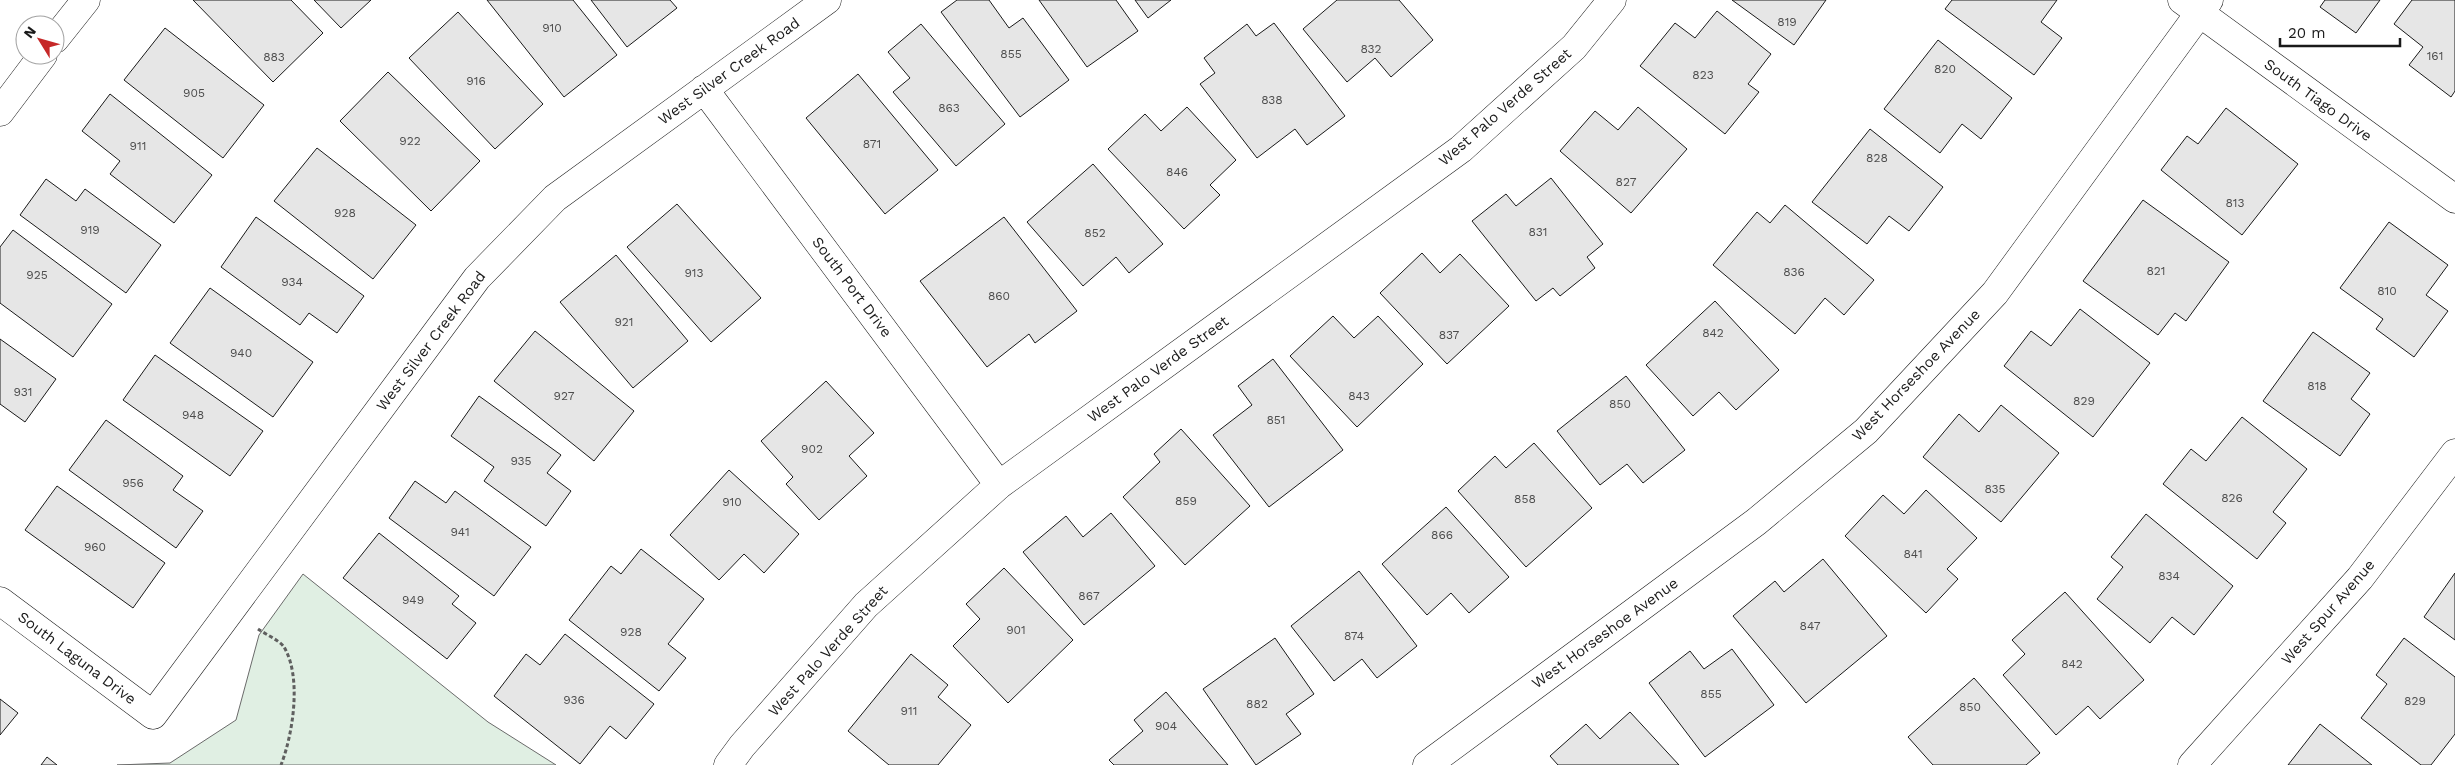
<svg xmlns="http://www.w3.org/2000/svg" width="2455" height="765" font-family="'Work Sans',sans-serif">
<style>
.green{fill:#e0efe3;stroke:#6a6a6a}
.building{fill:#e6e6e6;stroke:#1a1a1a}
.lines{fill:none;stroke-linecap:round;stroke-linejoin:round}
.minor-casing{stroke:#1a1a1a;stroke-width:29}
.path{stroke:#5f5f5f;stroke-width:3;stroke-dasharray:4 2.5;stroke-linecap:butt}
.minor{stroke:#fff;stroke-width:28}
.labels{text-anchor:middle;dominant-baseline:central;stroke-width:4;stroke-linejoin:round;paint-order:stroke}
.number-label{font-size:12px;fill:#4d4d4d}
.street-label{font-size:15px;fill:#1a1a1a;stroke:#fff}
</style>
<rect width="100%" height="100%" fill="#fff"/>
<path class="green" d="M303,574L488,722L556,765H117L170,763L236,720L259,635Z"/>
<path class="building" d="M193,0H291L323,33L273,82Z
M314,0H371L341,28Z
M487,0H573L617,55L564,97Z
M591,0H670L677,8L627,47Z
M957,0H989L1009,28L1023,18L1069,80L1020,117L941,12Z
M1039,0H1116L1138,31L1087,67Z
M1135,0H1171L1148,18Z
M1337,0H1399L1433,40L1391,77L1375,58L1347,82L1303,29Z
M1732,0H1826L1794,45Z
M1952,0H2057L2041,22L2062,38L2034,75L1945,9Z
M2325,0H2380L2356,33L2320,7Z
M2412,0H2455V91L2451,97L2409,65L2423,47L2394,24Z
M1717,11L1771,54L1748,84L1759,92L1725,134L1640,66L1675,23L1695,38Z
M458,12L543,104L495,149L409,58Z
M1274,23L1345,116L1307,145L1295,129L1257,158L1200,84L1215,73L1204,58L1247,24L1256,36Z
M921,24L1005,124L956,166L893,92L910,78L888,52Z
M165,28L264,105L223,158L124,80Z
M1938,40L2012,98L1981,139L1962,124L1940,153L1884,109Z
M388,72L480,161L431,211L340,121Z
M858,74L938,170L885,214L806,118Z
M110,94L212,175L174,223L110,174L120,161L82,131Z
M1187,107L1236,160L1210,185L1220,195L1184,229L1108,149L1145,114L1161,131Z
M1638,107L1687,149L1631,213L1560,151L1595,111L1618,130Z
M2226,108L2298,164L2242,235L2161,170L2187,136L2198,144Z
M1870,129L1943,187L1909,231L1889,216L1867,244L1812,202Z
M317,148L416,225L373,279L274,201Z
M1093,164L1163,244L1129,273L1116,257L1083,286L1027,222Z
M1551,178L1603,244L1587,257L1595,268L1560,296L1553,288L1536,301L1472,221L1506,194L1516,206Z
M46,179L76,201L85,189L161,245L126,293L20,215Z
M2143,200L2229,262L2186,321L2175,313L2158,335L2083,281Z
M677,204L761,298L711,342L627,247Z
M1785,205L1874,280L1844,315L1825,298L1795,334L1713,265L1757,212L1770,223Z
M256,217L364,296L337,333L309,313L300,325L221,267Z
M1004,217L1077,311L1035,343L1029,334L987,367L920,281Z
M2389,222L2448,265L2426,295L2448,311L2414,357L2376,329L2383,319L2340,288Z
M13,230L112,304L73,357L0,303V247Z
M1422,253L1440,273L1460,254L1509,306L1447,364L1380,293Z
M616,255L688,341L633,388L560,302Z
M210,288L313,362L273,417L170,343Z
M1715,301L1779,370L1736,410L1719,392L1693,416L1646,365Z
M2080,309L2150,363L2093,437L2004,366L2031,331L2051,346Z
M1333,316L1354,338L1378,316L1423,364L1357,427L1290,356Z
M535,331L634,411L594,461L494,381Z
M2313,332L2370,373L2351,399L2370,414L2340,456L2263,401Z
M0,339L56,379L25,422L0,404Z
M155,355L263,431L230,476L123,400Z
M1273,359L1343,450L1269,507L1213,435L1252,405L1238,386Z
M1626,376L1685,450L1643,483L1627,464L1600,485L1557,431Z
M826,381L874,433L849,456L867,476L819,520L786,484L793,477L761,441Z
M479,396L561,455L547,473L571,491L546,526L484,481L494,467L451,436Z
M2001,405L2059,453L2001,522L1923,457L1959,414L1979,432Z
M2242,417L2307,469L2273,512L2286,523L2257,559L2163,484L2191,449L2206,461Z
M106,420L183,476L173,490L203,511L176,548L69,470Z
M1181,429L1250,506L1185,565L1123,497L1160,462L1154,454Z
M1534,443L1592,508L1526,567L1458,491L1495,456L1506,468Z
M729,470L799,534L764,573L744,554L719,580L670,535Z
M415,481L446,503L455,491L531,547L494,596L389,518Z
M57,486L165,563L133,608L25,530Z
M1926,490L1977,538L1947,569L1958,579L1926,613L1845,536L1883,495L1904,514Z
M1446,507L1509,577L1469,613L1451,593L1427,615L1382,564Z
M1111,513L1155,566L1084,625L1023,552L1066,516L1083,537Z
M2146,514L2233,586L2194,635L2172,617L2150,643L2097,599L2123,567L2111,557Z
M379,533L459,596L452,604L476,623L447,659L343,578Z
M641,549L704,599L668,644L686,658L659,691L569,620L611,566L621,574Z
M1823,559L1887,636L1806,703L1733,616L1775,581L1784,592Z
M1004,568L1073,640L1008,703L953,646L980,619L966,604Z
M1359,571L1417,646L1377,678L1362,659L1334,681L1291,626Z
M2455,573V640L2424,617Z
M2065,592L2144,680L2100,719L2088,706L2056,735L2003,675L2025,654L2012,640Z
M565,634L654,704L626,739L610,726L580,764L494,696L526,654L540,665Z
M1275,638L1314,694L1286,714L1301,734L1256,765L1203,689Z
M2404,638L2455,677V734L2431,765H2421L2361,718L2387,684L2376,675Z
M1732,649L1774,705L1705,757L1649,683L1690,651L1704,669Z
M911,654L948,685L938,697L971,725L938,765H889L848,731Z
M1974,678L2040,753L2026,765H1933L1908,737Z
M1166,692L1228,765H1114L1109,760L1143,731L1134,720Z
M0,699L18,713L0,735Z
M1630,712L1679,765H1558L1550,756L1586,724L1600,739Z
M2320,724L2372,765H2288Z
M47,757L57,765H41Z"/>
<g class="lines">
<g class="minor-casing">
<path id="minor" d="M2182,0L2455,199
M55,39L86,0
M704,89L999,485
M0,112L43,55
M0,601L153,715L477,278L555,198L827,0
M728,765L742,746L866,605L999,485L1461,149L1574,47L1612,0
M1427,765L1756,522L1866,431L1995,293L2209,0
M2192,765L2360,578L2455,453"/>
</g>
<path class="path" d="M258,629C265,634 279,640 284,647C302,677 293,734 281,765"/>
<use href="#minor" class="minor"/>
</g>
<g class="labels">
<g class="number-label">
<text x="1787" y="22">819</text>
<text x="552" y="28">910</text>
<text x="1371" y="49">832</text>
<text x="1011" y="54">855</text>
<text x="2435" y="56">161</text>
<text x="274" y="57">883</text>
<text x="1945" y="69">820</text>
<text x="1703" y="75">823</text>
<text x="476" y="81">916</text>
<text x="194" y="93">905</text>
<text x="1272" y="100">838</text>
<text x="949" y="108">863</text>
<text x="410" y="141">922</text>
<text x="872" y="144">871</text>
<text x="138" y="146">911</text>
<text x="1877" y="158">828</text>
<text x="1177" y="172">846</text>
<text x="1626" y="182">827</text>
<text x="2235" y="203">813</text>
<text x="345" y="213">928</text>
<text x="90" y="230">919</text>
<text x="1538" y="232">831</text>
<text x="1095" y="233">852</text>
<text x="2156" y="271">821</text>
<text x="1794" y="272">836</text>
<text x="694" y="273">913</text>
<text x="37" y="275">925</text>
<text x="292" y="282">934</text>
<text x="2387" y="291">810</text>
<text x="999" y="296">860</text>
<text x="624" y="322">921</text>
<text x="1713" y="333">842</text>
<text x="1449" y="335">837</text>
<text x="241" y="353">940</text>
<text x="2317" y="386">818</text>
<text x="23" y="392">931</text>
<text x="564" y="396">927</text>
<text x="1359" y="396">843</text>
<text x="2084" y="401">829</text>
<text x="1620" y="404">850</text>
<text x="193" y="415">948</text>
<text x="1276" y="420">851</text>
<text x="812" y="449">902</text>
<text x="521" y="461">935</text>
<text x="133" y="483">956</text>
<text x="1995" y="489">835</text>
<text x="2232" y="498">826</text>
<text x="1525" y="499">858</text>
<text x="1186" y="501">859</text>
<text x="732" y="502">910</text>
<text x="460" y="532">941</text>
<text x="1442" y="535">866</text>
<text x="95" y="547">960</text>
<text x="1913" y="554">841</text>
<text x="2169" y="576">834</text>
<text x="1089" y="596">867</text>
<text x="413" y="600">949</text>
<text x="1810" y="626">847</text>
<text x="1016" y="630">901</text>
<text x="631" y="632">928</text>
<text x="1354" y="636">874</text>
<text x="2072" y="664">842</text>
<text x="1711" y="694">855</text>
<text x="574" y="700">936</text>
<text x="2415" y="701">829</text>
<text x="1257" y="704">882</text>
<text x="1970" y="707">850</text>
<text x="909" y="711">911</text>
<text x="1166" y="726">904</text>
</g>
<g class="street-label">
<text transform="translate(729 71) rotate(-36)">West Silver Creek Road</text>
<text transform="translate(2318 100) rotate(36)">South Tiago Drive</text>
<text transform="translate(1505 107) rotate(-41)">West Palo Verde Street</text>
<text transform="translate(852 287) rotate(53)">South Port Drive</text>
<text transform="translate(431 341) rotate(-53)">West Silver Creek Road</text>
<text transform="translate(1158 369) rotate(-36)">West Palo Verde Street</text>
<text transform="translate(1916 375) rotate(-46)">West Horseshoe Avenue</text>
<text transform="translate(2328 612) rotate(-49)">West Spur Avenue</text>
<text transform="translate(1605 633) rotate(-36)">West Horseshoe Avenue</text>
<text transform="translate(828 651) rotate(-48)">West Palo Verde Street</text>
<text transform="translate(77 658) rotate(37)">South Laguna Drive</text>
</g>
</g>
<g transform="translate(40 40) rotate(307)"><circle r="24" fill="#ffffff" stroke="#a3a3a3"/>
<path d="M0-4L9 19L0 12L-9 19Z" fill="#c62828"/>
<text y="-8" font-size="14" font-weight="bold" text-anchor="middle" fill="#1a1a1a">N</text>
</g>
<path d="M2280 38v8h120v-8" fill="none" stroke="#1a1a1a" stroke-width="2.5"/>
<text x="2288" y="38" font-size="15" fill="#1a1a1a" stroke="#ffffff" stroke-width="4" paint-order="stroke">20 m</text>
</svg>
